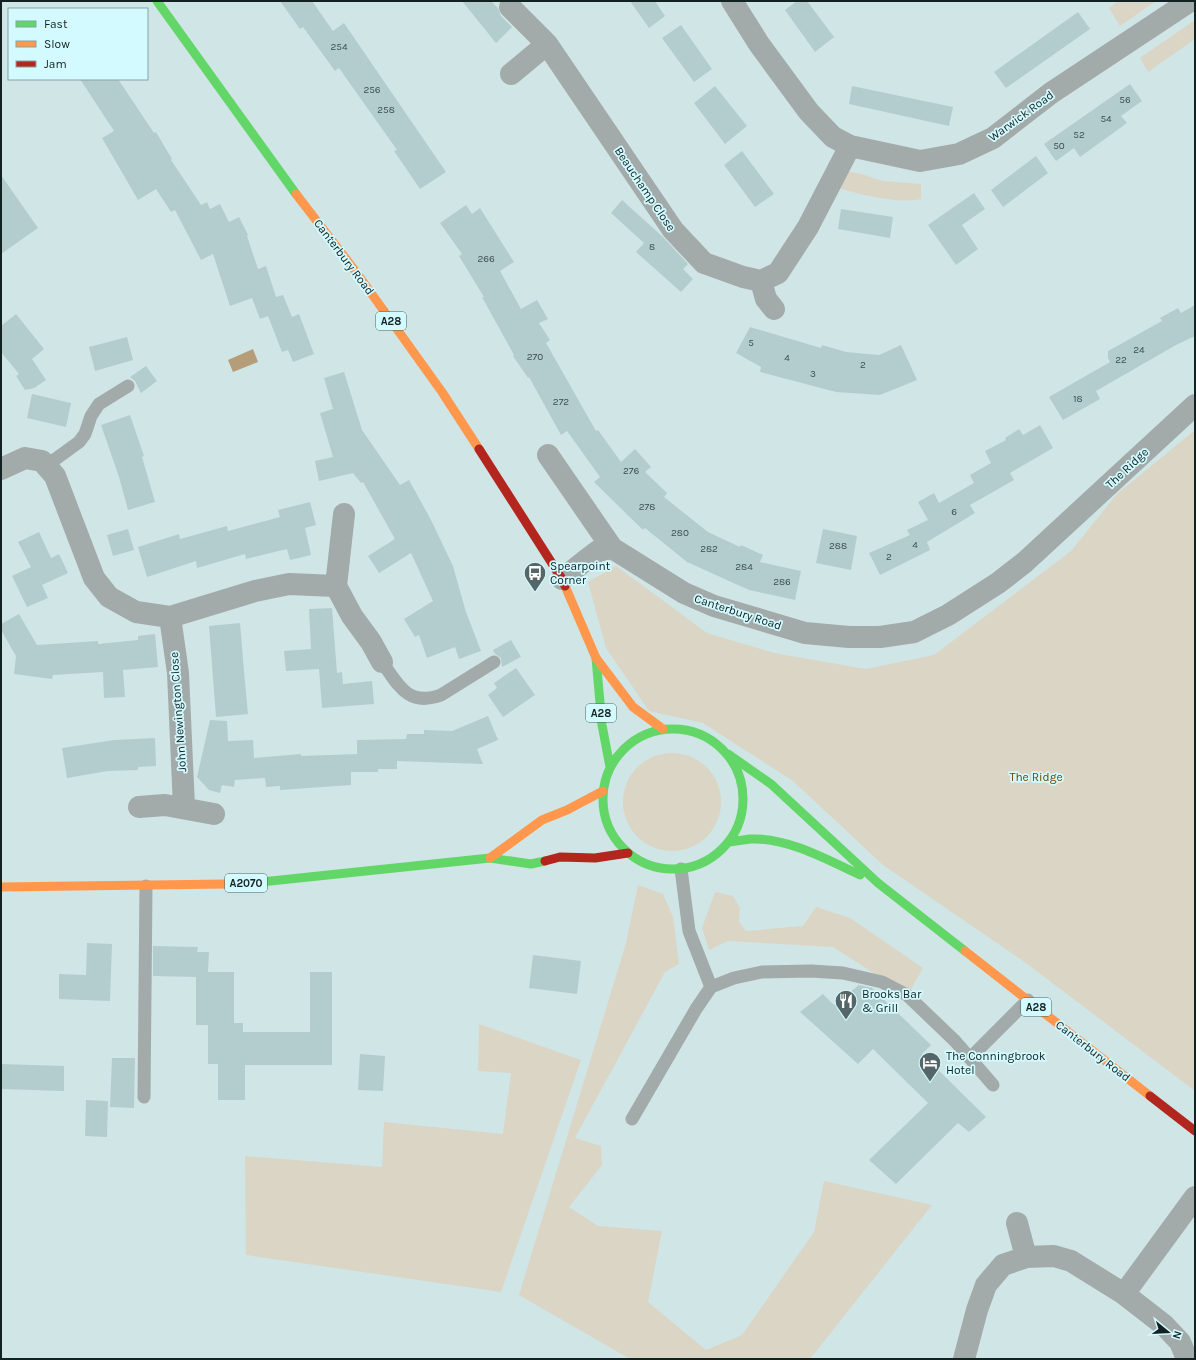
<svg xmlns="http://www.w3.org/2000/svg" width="1196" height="1360" font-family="Karla,sans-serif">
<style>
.green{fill:#dbd5c5}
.water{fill:#b59d7a}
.building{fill:#b3cdcf}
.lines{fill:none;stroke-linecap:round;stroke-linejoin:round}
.lane{stroke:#a2aaaa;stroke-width:13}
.street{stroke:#a2aaaa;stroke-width:22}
.fast{stroke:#63d668;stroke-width:9}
.slow{stroke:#ff974d;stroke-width:9}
.jam{stroke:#b3261e;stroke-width:9}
.labels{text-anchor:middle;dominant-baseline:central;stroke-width:3.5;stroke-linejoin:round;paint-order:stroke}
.number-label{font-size:10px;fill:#3b4d4e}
.shield{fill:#d3fafe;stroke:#4c6264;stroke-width:1}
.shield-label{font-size:11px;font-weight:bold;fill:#122122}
.street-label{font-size:12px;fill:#122122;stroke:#d3fafe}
.poi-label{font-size:12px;fill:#122122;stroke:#d3fafe;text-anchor:start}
.park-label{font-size:12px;fill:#6d4200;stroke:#d3fafe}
</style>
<rect width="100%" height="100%" fill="#d0e5e6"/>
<path class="green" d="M1119,1H1156L1120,26L1109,8Z
M1195,20V39L1148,72L1140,58Z
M847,171L861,174L883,181L921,184V199C899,204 861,195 839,188Z
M1195,430V1091L1026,963L883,865L793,781L703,723L649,711L606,648L588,582L616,566L707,633L774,653L866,669L934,655L1071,551L1117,494Z
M623 802a49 49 0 1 1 98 0a49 49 0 1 1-98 0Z
M638,885L663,894L673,917L679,964L665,972L575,1138L601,1146L602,1165L569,1207L598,1226L662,1231L648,1302L706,1350L742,1335L814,1232L824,1181L932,1205L810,1359H630L519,1295L626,943Z
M715,892L733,896L740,908L739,922L746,931L803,926L816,907L850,918L923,968L910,991L883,979L833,947L728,941L709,950L702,928Z
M479,1024L581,1060L501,1292L246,1255L245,1156L382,1167L384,1122L503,1134L511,1073L478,1071Z"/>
<path class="water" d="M253,349L258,362L233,372L228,360Z"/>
<path class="building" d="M280,1H312L333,31L344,23L446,172L420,189L394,151L397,150L339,68L335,71L303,27L300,29Z
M462,1H491L498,8L501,16L512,27L496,43Z
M630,1H655L665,16L649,28Z
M797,1H807L834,37L815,52L785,10Z
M1078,12L1090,29L1006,88L994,72Z
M681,25L712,69L694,82L662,38Z
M80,79H118L154,133L156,132L172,159L171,160L201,205L207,202L210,209L220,204L229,222L239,217L248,235L247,236L258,269L266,266L276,297L283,295L292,317L299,314L314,354L293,362L288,350L282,352L268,316L260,319L252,298L230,306L213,254L201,260L175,210L171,212L156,189L138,200L102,138L114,131Z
M1130,84L1142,101L1121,116L1127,123L1080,157L1074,148L1056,161L1044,144Z
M715,86L747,126L725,144L694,103Z
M852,86L953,107L949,126L849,104Z
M742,151L774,194L755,207L724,165Z
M1036,156L1048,173L1003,207L991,190Z
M1,175L38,228L1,254Z
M974,193L985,209L962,225L978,249L956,265L928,225Z
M622,200L663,237L688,264L683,269L693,279L681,292L636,252L644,243L611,213Z
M466,205L472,214L480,208L514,262L500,271L521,309L537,300L548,319L539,323L550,340L546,343L596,431L598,430L621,462L635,449L651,467L645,472L667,493L664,497L708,532L740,547L741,545L763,555L760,562L801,571L795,600L749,590L687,562L645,528L643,530L594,482L600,477L567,431L561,435L529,377L528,378L513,356L514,355L482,297H484L459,256L462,254L440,223Z
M841,209L893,217L890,238L838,229Z
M1195,305V336L1176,345L1096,391L1100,399L1063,420L1049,397L1110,362L1108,358V351L1162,321L1160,318L1178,308L1181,313Z
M16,314L44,349L32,359L46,380L34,388L25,390L16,376L19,374L1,352V326Z
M750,327L821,348L822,345L846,352L879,355L901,345L917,380L880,395L836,392L760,372L761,367L736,353Z
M127,337L133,360L95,371L89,347Z
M146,366L157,381L141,393L135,381L130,377Z
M344,372L362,430L400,485L409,480L431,520L453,566L466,612L481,651L459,659L455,647L427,658L419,635L415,637L404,619L433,601L411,553L379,573L368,556L395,539L363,482L361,483L353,473L319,481L315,461L333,457L320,413L333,409L324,378Z
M32,394L71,403L66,427L27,418Z
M130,415L144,456L142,457L155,502L128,510L119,477L101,425Z
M1040,425L1053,448L1010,473L1014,480L970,505L975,513L927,542L930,550L880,575L869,553L910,535L907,530L928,520L918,502L934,493L939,503L974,483L970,475L991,463L985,451L1006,440L1005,438L1019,429L1023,435Z
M310,502L316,525L305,528L311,555L290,560L287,549L246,559L245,554L197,568L196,561L147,577L138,547L179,534L180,539L227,526L228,531L280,517L278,510Z
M128,529L134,550L113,556L107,535Z
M823,529L857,536L851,570L816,563Z
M39,532L51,558L59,554L68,573L42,585L48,598L27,607L12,576L31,567L18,542Z
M332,608L337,673L342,672L343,684L372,681L374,704L322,708L319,669L286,671L284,651L311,649L309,609Z
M19,614L37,645L98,641V644L138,640V636L155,634L158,667L123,670L125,697L104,698L103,672L53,675L52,679L14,674L16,656L1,630V624Z
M240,623L244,671L248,714L216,717L209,626Z
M511,640L521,657L502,667L501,658L495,654L493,650Z
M516,668L535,695L503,717L488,695L497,688L494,683Z
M488,716L498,740L477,749L483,764L397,761V769H378V772H351V785L280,790V786L266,787L265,778L235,780L234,787L222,785L220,793L209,790L197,777L210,720L227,721L228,741L253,740L254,758L301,754V756L357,754V740L406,739L407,734H424V730L452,731Z
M155,738L156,766L138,767V770L108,771L67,778L62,748L114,740Z
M87,943L112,944L110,1001L59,999V974L86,975Z
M153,946L198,947L197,952H209L208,972H234V1023H243V1032H310V972H332V1065H245V1100H218V1064H208V1025H196V977L153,976Z
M533,955L581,961L577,994L529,988Z
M859,985L872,988L931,1045L922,1054L986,1117L969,1132L958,1123L896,1184L869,1160L928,1103L873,1049L858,1064L800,1012L823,994L834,1005Z
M360,1054L385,1056L383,1091L358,1090Z
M112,1058H135L134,1108L110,1107Z
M1,1064L64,1066V1091L1,1089Z
M86,1100L108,1101L107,1137L85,1136Z"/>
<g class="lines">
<path class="lane" d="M46,466L79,442L85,434L91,416L99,404L128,386
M382,662C399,686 408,707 441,695L494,662
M711,987L734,978L762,972L811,971L843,973L882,982L907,995L955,1041L993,1085
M970,1058L1028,1000
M144,1097L146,886
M632,1119L696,1009L711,987L689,931L681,869"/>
<path class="street" d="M732,1L759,44L809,112L833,137L850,146L920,161L959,154L993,138L1051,93L1190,1
M510,7L547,44L673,230L704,263L743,277L761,281L778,273L808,227L850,146
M511,74L547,44
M761,281L766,299L774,309
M548,455L612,548
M1,469L25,458L42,461L55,476L94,578L109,597L136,612L170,617L255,591L289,584L336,586
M344,514L336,586L352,616L371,642L382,662
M562,579L586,560L598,551L612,548L684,593L714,606L805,633L849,637H880L914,632L948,615L998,583L1025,562L1195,405
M170,617L178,673L184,807
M139,807L165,805L214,814
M1017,1223L1026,1257
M1124,1294L1195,1197
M964,1359L977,1310L986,1285L1003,1265L1026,1257L1054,1256L1071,1261L1124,1294L1164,1325L1180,1342L1187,1359"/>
<path class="fast" d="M157,1L296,194
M596,658L602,725L610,767
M603 799a70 70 0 1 1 140 0a70 70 0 1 1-140 0Z
M728,754L771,784L878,883L965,951
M729,842C736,841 743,840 750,839C787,837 828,860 860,875
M226,884H242L490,858L531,864L545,861"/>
<path class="slow" d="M296,194L356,272L442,392L479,449
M565,586L596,658L633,707L663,729
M490,858L542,820L567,810L603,791
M1,887L226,884
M965,951L1150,1096"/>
<path class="jam" d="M479,449L562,579L565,586
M545,861L560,857L595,858L628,853
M1150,1096L1195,1131"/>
</g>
<defs>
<g id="bus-pin" transform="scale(1.15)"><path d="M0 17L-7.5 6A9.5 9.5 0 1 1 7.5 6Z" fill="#546667" stroke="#d3fafe"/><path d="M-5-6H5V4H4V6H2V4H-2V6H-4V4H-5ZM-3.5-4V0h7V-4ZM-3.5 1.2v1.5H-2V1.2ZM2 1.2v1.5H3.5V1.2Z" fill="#fff"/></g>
<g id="restaurant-pin" transform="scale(1.15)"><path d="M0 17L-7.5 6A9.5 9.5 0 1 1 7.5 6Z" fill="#546667" stroke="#d3fafe"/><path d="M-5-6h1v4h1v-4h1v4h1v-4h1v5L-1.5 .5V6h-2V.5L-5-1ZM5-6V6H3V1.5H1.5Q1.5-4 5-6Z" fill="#fff"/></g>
<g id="hotel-pin" transform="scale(1.15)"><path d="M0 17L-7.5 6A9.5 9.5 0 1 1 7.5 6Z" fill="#546667" stroke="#d3fafe"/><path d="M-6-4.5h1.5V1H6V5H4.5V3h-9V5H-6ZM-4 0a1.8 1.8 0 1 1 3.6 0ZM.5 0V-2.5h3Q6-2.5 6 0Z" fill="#fff"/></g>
</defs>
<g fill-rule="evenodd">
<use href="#bus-pin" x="535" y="573"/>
<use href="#restaurant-pin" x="846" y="1001"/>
<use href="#hotel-pin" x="930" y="1063"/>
</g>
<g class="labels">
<g class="number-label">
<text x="339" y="47">254</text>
<text x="372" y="90">256</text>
<text x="1125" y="100">56</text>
<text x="386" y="110">258</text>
<text x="1106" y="119">54</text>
<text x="1079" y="135">52</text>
<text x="1059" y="146">50</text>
<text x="652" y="247">8</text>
<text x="486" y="259">266</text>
<text x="751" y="343">5</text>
<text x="1139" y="350">24</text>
<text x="535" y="357">270</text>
<text x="787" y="358">4</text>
<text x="1121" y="360">22</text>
<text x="863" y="365">2</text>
<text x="813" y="374">3</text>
<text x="1078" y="399">18</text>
<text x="561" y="402">272</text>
<text x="631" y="471">276</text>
<text x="647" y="507">278</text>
<text x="954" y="512">6</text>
<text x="680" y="533">280</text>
<text x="915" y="545">4</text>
<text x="838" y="546">288</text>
<text x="709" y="549">282</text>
<text x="889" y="557">2</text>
<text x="744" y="567">284</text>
<text x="782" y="582">286</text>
</g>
<g class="shield">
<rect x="376" y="312" width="30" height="18" rx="3"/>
<rect x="586" y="704" width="30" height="18" rx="3"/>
<rect x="225" y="874" width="42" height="18" rx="3"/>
<rect x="1021" y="998" width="30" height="18" rx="3"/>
</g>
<g class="shield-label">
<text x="391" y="321">A28</text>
<text x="601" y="713">A28</text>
<text x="246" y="883">A2070</text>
<text x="1036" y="1007">A28</text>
</g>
<g class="street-label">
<text transform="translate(1021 116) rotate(-36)">Warwick Road</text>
<text transform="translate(645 189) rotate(56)">Beauchamp Close</text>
<text transform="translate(344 257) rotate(53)">Canterbury Road</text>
<text transform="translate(1127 468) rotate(-43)">The Ridge</text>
<text transform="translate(738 612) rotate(18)">Canterbury Road</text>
<text transform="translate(178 712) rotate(-94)">John Newington Close</text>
<text transform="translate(1093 1051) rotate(38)">Canterbury Road</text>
</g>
<g class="poi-label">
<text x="550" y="566">Spearpoint<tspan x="550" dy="14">Corner</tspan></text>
<text x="862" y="994">Brooks Bar<tspan x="862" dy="14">&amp; Grill</tspan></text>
<text x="946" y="1056">The Conningbrook<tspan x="946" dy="14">Hotel</tspan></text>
</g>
<g class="park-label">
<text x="1036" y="777">The Ridge</text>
</g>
</g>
<rect width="1196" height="1360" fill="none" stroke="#122122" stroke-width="4"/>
<rect x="8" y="8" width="140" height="72" fill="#d3fafe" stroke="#86a3a6"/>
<rect x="16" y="21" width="20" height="6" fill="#63d668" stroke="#86a3a6"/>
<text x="44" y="28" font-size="12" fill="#122122">Fast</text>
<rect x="16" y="41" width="20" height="6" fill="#ff974d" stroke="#86a3a6"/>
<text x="44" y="48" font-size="12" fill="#122122">Slow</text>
<rect x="16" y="61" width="20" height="6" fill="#b3261e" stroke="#86a3a6"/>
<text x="44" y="68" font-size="12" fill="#122122">Jam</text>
<g transform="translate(1168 1332) rotate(108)" stroke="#d3fafe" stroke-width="3" paint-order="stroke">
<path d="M0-3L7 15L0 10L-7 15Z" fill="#122122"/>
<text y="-6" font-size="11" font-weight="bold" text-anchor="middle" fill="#122122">N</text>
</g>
</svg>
